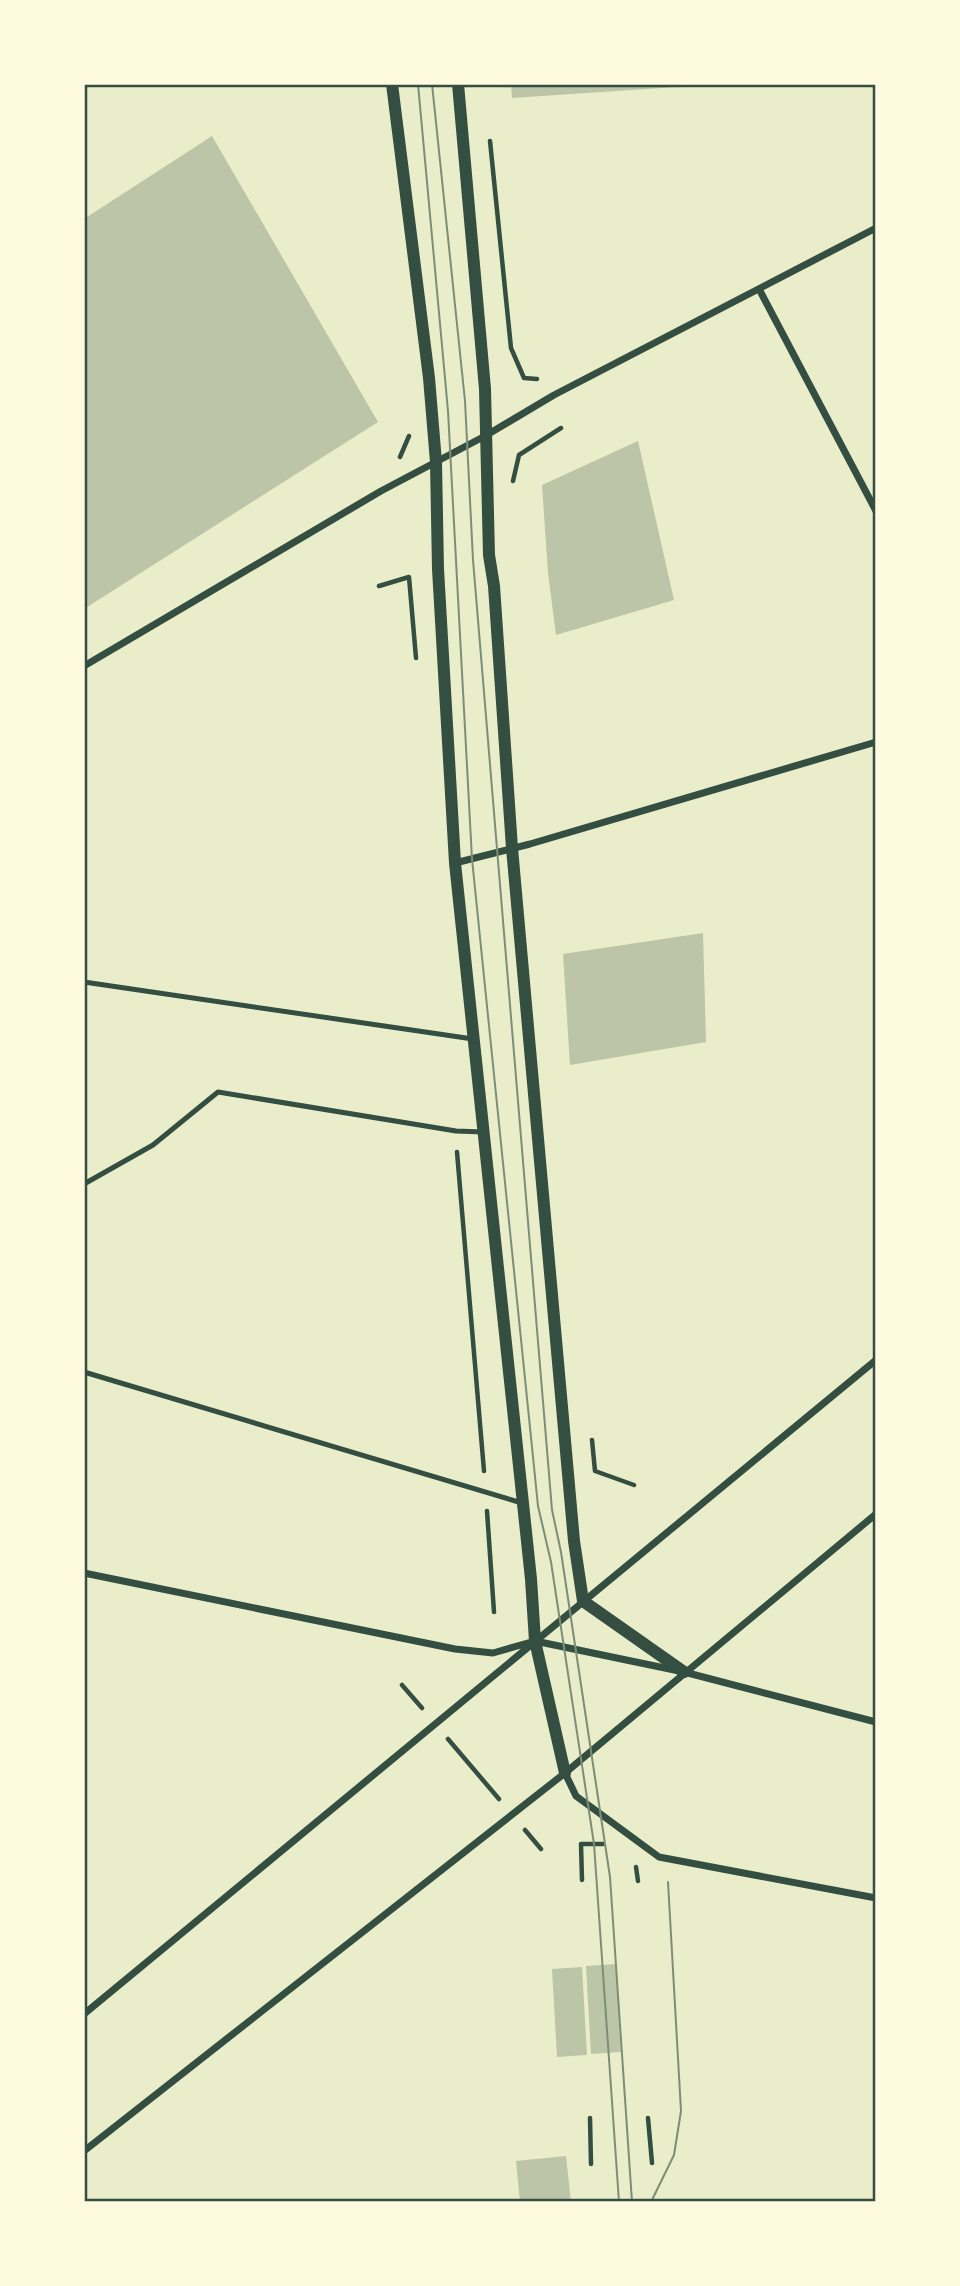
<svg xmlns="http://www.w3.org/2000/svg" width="960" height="2286" font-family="'Golos Text',sans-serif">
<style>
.building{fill:#bcc5a7}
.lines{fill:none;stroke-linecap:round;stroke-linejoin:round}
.path{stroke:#344e41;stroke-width:4.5}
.service{stroke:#344e41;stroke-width:5}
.minor{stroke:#344e41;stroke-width:7}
.tertiary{stroke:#344e41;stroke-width:12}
.tram{stroke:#7c8e77;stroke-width:2}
.neatline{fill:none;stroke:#344e41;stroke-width:2.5}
</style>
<rect width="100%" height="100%" fill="#e9edc9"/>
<path class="building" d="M511,84H692V86L512,98Z
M212,136L378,422L84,609V219Z
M638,441L674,600L556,635L548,573L542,485Z
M703,933L706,1042L570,1065L563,954Z
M616,1964L621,2052L591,2054L586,1966Z
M582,1967L587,2055L557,2057L552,1969Z
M566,2156L571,2202H520L516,2161Z"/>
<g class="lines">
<path class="path" d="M490,141L511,348L524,378L537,379
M400,457L409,436
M513,481L519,455L561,428
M379,586L409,577L416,658
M457,1152L484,1471
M592,1440L595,1471L634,1485
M487,1511L494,1612
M402,1685L422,1708
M448,1739L499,1799
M525,1830L541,1849
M636,1867L638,1881
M582,1880L581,1844H603
M590,2118L591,2164
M648,2118L652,2163"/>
<path class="service" d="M84,982L473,1039
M84,1184L153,1145L218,1092L456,1131L483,1132
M84,1372L522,1503"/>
<path class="minor" d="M759,289L876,511
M84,666L381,491L485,436L554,395L876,228
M455,863L530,844L876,742
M84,1573L455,1649L493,1653L535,1641L684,1672L876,1722
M565,1773L576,1796L659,1857L876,1898
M84,2014L876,1360
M84,2151L565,1773L876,1514"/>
<path class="tertiary" d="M392,84L429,378L436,462L438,569L455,863L531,1579L535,1641L565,1773
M458,84L485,389L489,555L494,586L512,848L574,1541L583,1601L684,1672"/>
<path class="tram" d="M418,84L448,411L472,859L538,1506L551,1562L594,1844L619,2202
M432,84L465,401L473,560L552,1510L561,1552L610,1877L632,2202
M651,2202L674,2155L681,2111L668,1882"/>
</g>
<rect width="960" height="2286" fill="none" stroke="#fefae0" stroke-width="172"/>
<rect x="86" y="86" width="788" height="2114" class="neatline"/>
</svg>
